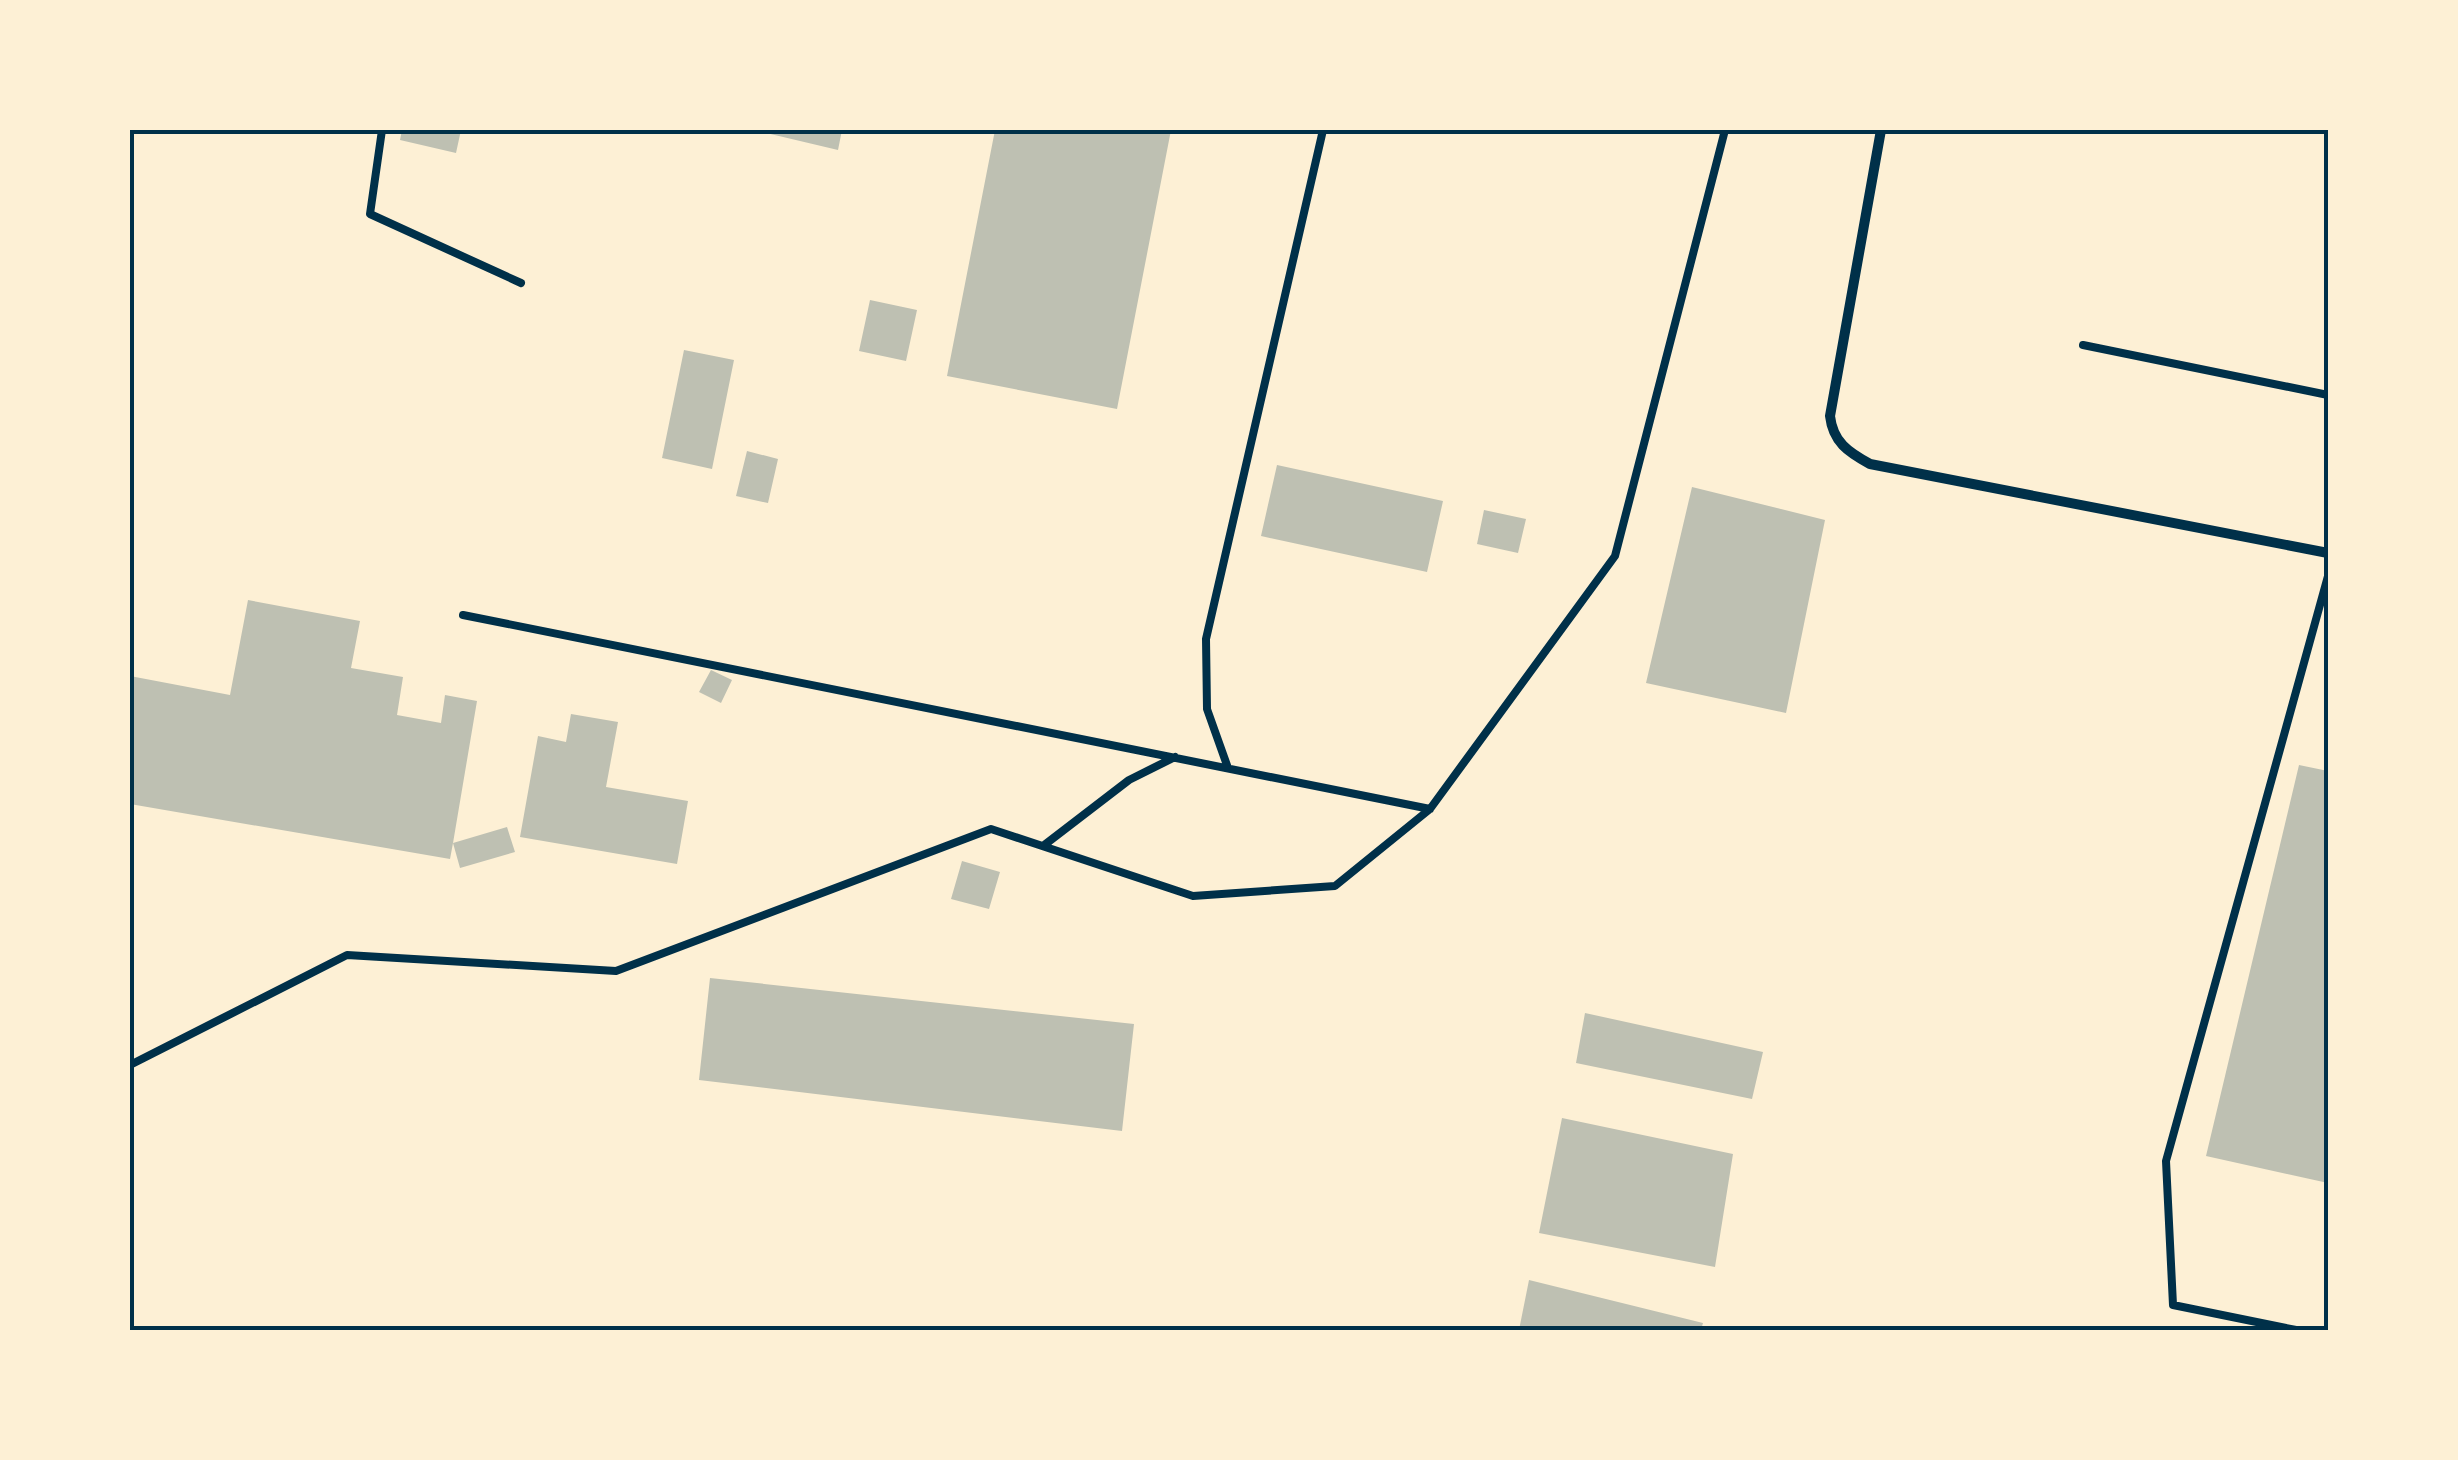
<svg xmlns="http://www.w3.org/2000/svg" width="2458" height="1460" font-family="'Roboto Condensed',sans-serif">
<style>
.building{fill:#bec0b2}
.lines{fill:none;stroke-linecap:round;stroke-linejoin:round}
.service{stroke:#003049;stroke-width:8}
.minor{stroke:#003049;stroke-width:10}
.neatline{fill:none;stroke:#003049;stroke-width:4}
</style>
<rect width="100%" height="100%" fill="#fdf0d5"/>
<path class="building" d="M402,130H461L456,153L400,140Z
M754,130H842L838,150Z
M995,130H1171L1117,409L947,376Z
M870,300L917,310L906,361L859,351Z
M684,350L734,360L712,469L662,458Z
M747,451L778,459L768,503L736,496Z
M1277,465L1443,501L1427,572L1261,536Z
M1692,487L1825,520L1786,713L1646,683Z
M1484,510L1526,519L1518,553L1477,544Z
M248,600L360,621L351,668L403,677L397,715L441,723L445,695L477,701L453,843L507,827L515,852L460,868L453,843L450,859L130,804V676L230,695Z
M711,670L732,680L721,703L699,692Z
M571,714L618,722L606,787L688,801L677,864L520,837L538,736L566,742Z
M2299,765L2328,771V1183L2206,1156Z
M962,861L1000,872L989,909L951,899Z
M710,978L1134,1024L1122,1131L699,1080Z
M1585,1013L1763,1052L1752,1099L1576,1063Z
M1562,1118L1733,1154L1715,1267L1539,1233Z
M1529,1280L1703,1323L1701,1330H1519Z"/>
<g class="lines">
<path class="service" d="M382,130L370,214L521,283
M2083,345L2328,395
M463,615L1430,809
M1228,768L1207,709L1206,639L1323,130
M1043,846L1129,780L1175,757
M130,1065L347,955L616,971L991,829L1193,896L1335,886L1430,809L1615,556L1725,130
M2296,1330L2173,1305L2166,1161L2328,576"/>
<path class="minor" d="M1881,130L1830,416C1833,442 1848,452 1870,464L2328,553"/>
</g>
<rect width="2458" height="1460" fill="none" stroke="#fdf0d5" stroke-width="265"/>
<rect x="132" y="132" width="2194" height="1196" class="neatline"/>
</svg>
